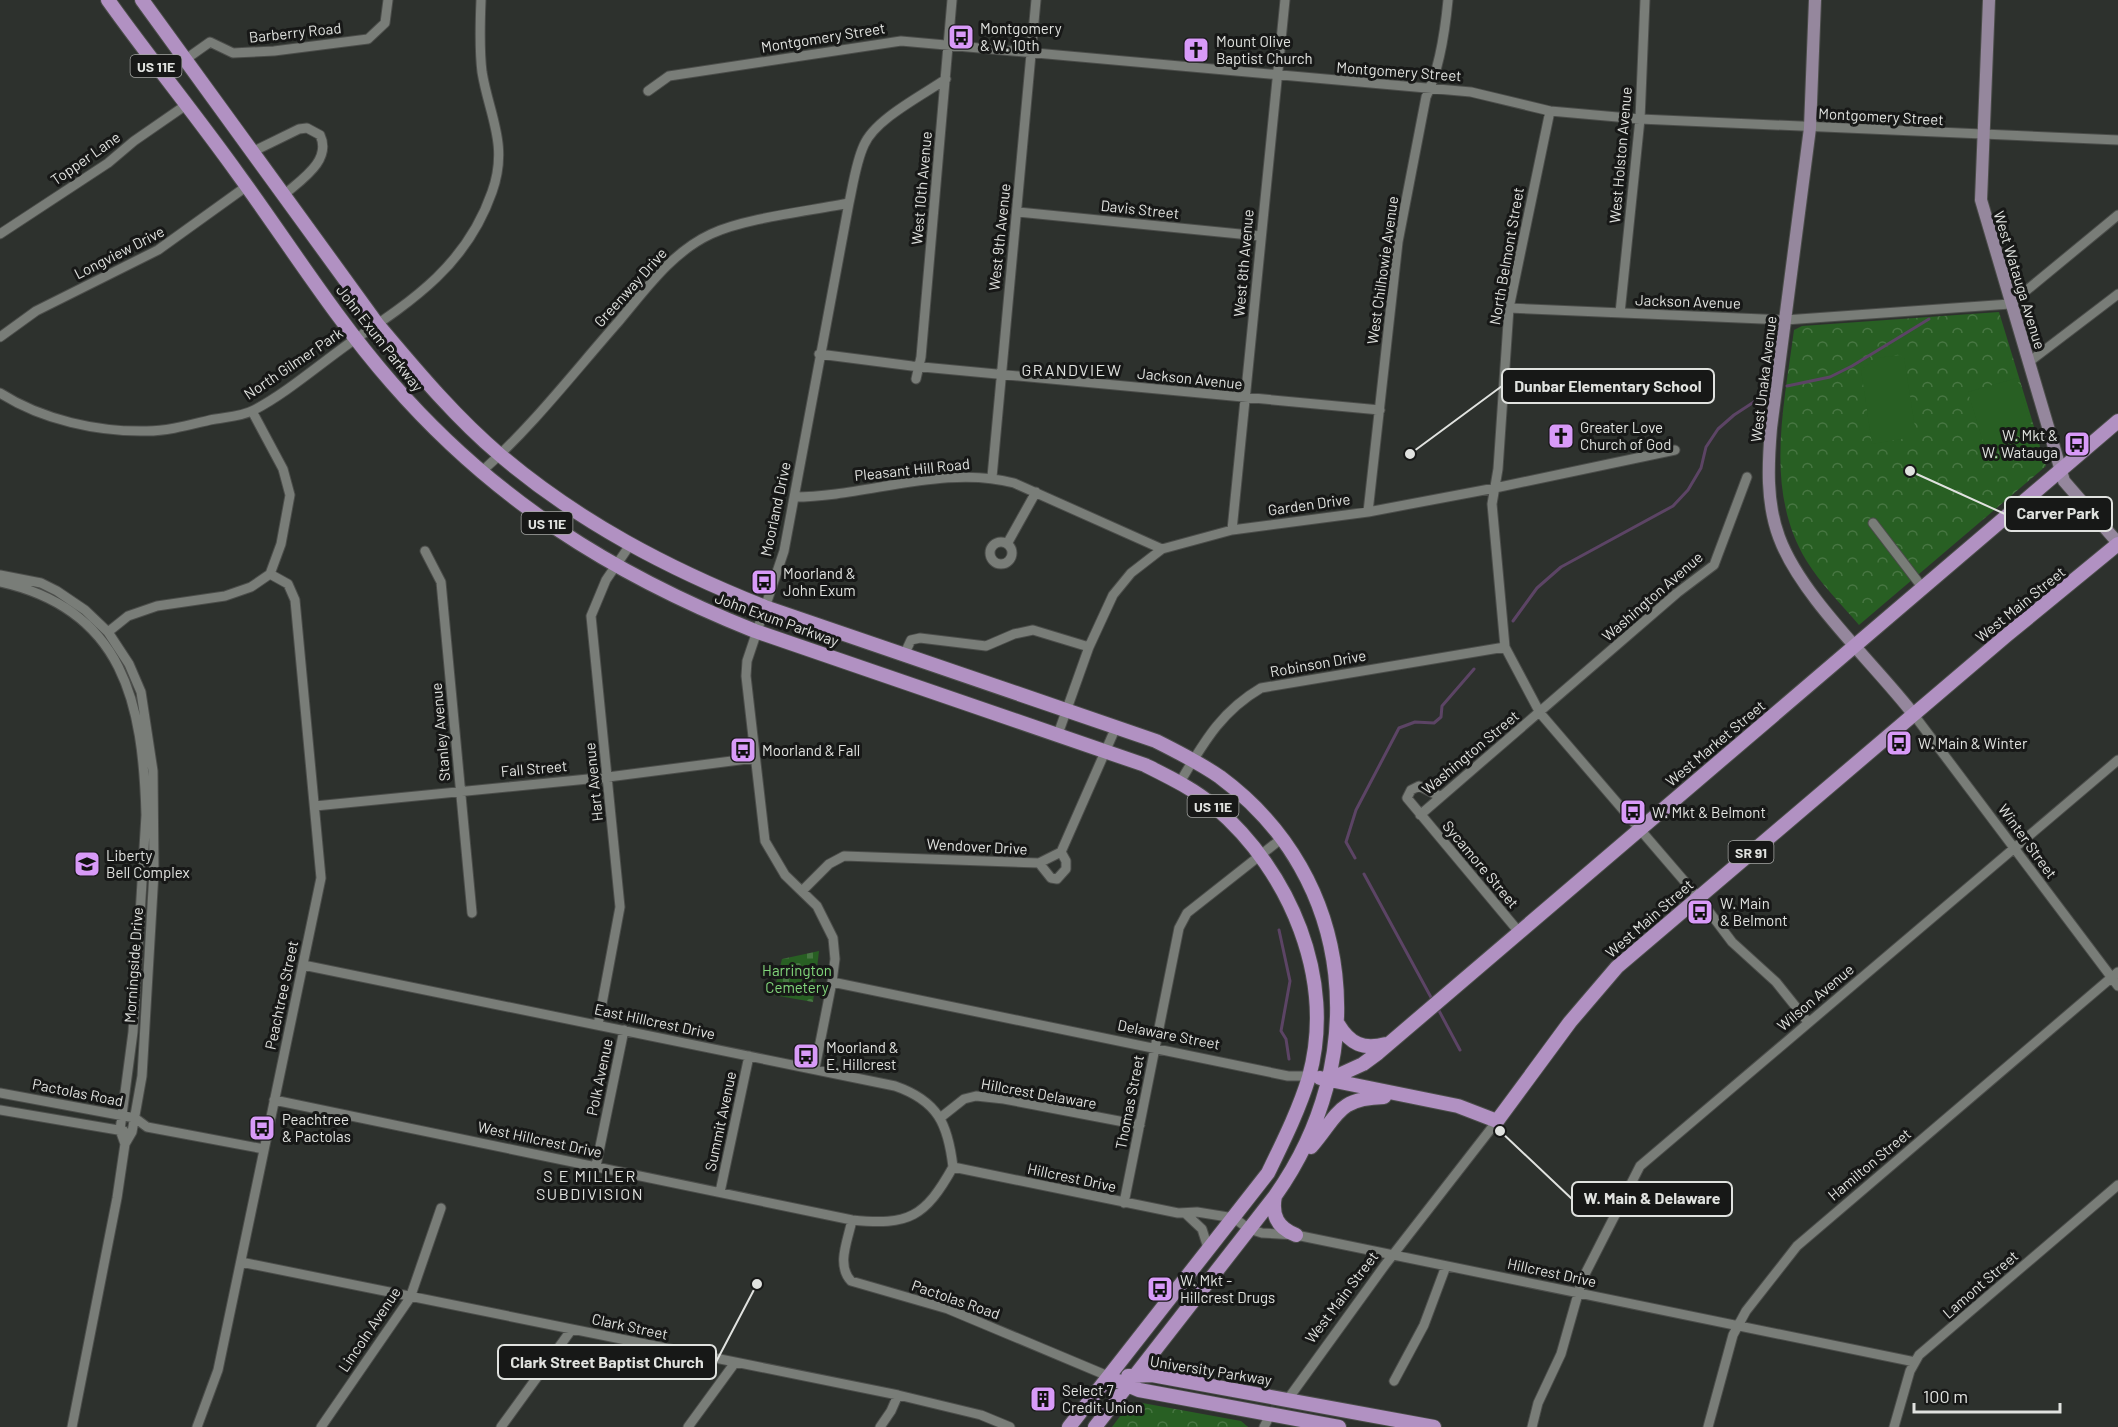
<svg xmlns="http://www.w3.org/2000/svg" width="2118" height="1427" font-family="Barlow,sans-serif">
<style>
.cemetery{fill:url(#cemetery-stones)}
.park{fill:url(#park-crowns)}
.garden{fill:#285f23}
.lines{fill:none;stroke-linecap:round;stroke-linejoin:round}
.stream{stroke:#5c4465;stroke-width:3}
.minor-casing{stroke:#4b4d4a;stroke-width:11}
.secondary-casing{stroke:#4b4d4a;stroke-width:14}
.primary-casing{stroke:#4b4d4a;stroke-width:16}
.minor{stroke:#797d78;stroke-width:9}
.secondary{stroke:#95879d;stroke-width:12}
.primary{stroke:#b191c2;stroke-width:14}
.labels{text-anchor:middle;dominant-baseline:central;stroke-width:6;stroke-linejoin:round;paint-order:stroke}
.shield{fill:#171817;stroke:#a4a5a3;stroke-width:1.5}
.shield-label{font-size:14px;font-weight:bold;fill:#e0e2df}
.poi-label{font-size:15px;fill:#e0e2df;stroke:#171817;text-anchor:start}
.street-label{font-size:15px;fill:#e0e2df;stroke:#171817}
.park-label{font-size:15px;fill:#82d77b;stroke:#171817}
.neighbourhood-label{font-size:16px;letter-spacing:1.5px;fill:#e0e2df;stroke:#171817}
.leader{fill:none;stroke:#e0e2df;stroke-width:2}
.callout-dot{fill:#e0e2df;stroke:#171817;stroke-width:2}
.callout{fill:#171817;stroke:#e0e2df;stroke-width:2}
.callout-label{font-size:16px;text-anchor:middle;font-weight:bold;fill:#e0e2df}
</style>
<defs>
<pattern id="cemetery-stones" width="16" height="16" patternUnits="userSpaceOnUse" patternTransform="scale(1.5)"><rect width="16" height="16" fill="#285f23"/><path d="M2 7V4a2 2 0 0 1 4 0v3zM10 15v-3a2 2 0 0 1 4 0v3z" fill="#477642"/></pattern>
<pattern id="park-crowns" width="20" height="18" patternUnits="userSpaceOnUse" patternTransform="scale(1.5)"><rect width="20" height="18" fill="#285f23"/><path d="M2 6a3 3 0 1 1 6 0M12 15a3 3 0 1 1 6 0" fill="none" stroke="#477642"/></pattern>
</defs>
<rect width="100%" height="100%" fill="#2d312d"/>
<path class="cemetery" d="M819,951L813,1002L773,995L782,959Z"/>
<path class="park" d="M1999,312L2046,466L1859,625C1841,604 1820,583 1806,560C1764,490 1784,407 1794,330L1802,326Z
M1137,1402L1241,1421L1248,1427H1112L1130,1403Z"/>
<path class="garden" d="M1900,355L1904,358L1915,427L1902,439L1872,444L1861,370L1877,358Z
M2017,378L2033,431L1984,445L1968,392Z"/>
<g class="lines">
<path class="stream" d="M1787,386L1830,377L1852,366L1929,319
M1513,621L1537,588L1561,567L1673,506L1688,490L1701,468L1706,447L1718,429L1734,415L1763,396
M1355,858L1346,842L1356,810L1399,728L1415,722L1434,723L1441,717L1442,706L1474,669
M1364,874L1433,1001
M1279,930L1290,981L1281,1031L1286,1039L1289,1059
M1437,1007L1460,1050"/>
<g class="minor-casing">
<path id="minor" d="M186,59L210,42L233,53L274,51L368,39L385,23L388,0
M648,91L669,76L901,41L1471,92L1550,111L1640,119L2118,140
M1550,111L1509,308L1498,469L1492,504L1505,647L1540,713L1698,897L1732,942L1776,982L1808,1022
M252,152L299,129L307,128L320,135C332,160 302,179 285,194
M1018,212L1260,236
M0,234L108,163L134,141L186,105
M1509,308L1785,320L2010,304L2118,215
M1620,313L1640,119L1645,0
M0,337L36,311L158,250L247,186
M819,354L912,366L1380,410
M2029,362L2118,294
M916,379L921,357L952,0
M0,393C42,420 98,432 147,431C168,431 189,425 210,420C223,417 241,417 254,410C287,393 322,362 354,340C415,299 467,264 492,192C509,145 489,115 482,72C479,48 480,24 481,0
M481,472C532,427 574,372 619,321C646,289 672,252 711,234C745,218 810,211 849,203
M992,477L1036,0
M794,497C865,497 945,464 1014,483L1162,549
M1368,512L1398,242L1426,97C1440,68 1445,32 1448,0
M1873,523L1922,587
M1232,530L1285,0
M990 553a11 11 0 1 1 22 0a11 11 0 1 1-22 0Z
M1007,544L1036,492
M425,551L441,582L472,913
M0,575L41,583L57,591L85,610L108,632L129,664L141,692L153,771L154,872L142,1076L132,1132L125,1144L117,1198L72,1427
M0,582C124,609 143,704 146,815L133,1032L120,1130L125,1144
M108,632L128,616L157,606L225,596L251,587L270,574L281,544L290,495L283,469L252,411
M904,655L911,640L920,638L986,646L1014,634L1033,630L1089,647
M1914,715L2118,986
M1058,734L1089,647L1113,595L1131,573L1162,549L1232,530L1368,512L1495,488L1675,450
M1180,782C1203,744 1220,712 1261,688L1505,647
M1439,796L1419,786L1411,790L1407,798L1519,932
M315,806L608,777L755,758
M1420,815L1677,593L1714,565L1747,477
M1039,863L1051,878L1057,879L1066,869V861L1061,852
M802,891L829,864L844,856L1039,863L1061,852L1116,727
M303,965L895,1086C938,1101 948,1124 953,1167
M832,982L1288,1076H1309
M598,1025L620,907L591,616L606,580L630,545
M815,1068L832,982L835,959L833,938L817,906L785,875L765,841L746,676L747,661L784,551L849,203C853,185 856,162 864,145C875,119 923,95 946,79
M0,1093L135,1118L147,1127L264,1149
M274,1100L852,1220C909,1226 925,1217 953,1167
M0,1110L124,1131
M940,1118L964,1099L976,1096L1004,1099L1140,1125
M596,1166L624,1030
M953,1167L1178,1213L1197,1212L1234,1218L1249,1229L1262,1233L1296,1235L1915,1362
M720,1192L749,1056
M1124,1203L1179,928L1187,913L1281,839
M1186,1214L1202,1229L1209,1251
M852,1220C848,1240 836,1265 851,1281L948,1309L1108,1376
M241,1262L898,1395L981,1415L1010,1427
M1394,1381L1424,1325L1446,1266
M1288,1399L1385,1265L1497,1121
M197,1427L218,1370L321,878L295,600L288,584L270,574
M321,1427L410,1298L441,1208
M501,1427L572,1329
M688,1427L734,1364
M880,1427L891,1411L898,1395
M1264,1427L1270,1415
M1532,1427L1538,1403L1561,1354L1582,1280L1640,1166L2118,760
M1708,1427L1733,1335L1746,1311L1797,1246L2118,972
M1894,1427L1910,1371L1919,1355L2118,1185"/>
</g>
<g class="secondary-casing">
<path id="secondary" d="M1815,0L1810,128L1771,428C1768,464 1766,502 1779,537C1801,597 1874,663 1914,715
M1989,0L1981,200L2064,481L2118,543"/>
</g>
<g class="primary-casing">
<path id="primary" d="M108,0C150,59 196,115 238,174C289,244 335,318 392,383C494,500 612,574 755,631L1145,765C1169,777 1194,789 1215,807C1290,871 1336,979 1309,1077C1299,1110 1283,1142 1268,1173L1069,1427
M142,0L378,325C416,370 455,417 500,455C579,522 669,569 765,607L1156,741C1178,752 1200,763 1220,777C1358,879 1371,1061 1275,1196L1095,1427
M1338,1024C1350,1044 1363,1050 1386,1044
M1320,1078L1458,1106L1497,1121L1570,1022L1617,967L2007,635L2118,544
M1328,1080L1363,1064L1378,1053L2118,421
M1311,1147C1338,1116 1337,1098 1384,1097
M1275,1196C1271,1216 1278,1228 1296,1235
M1128,1376L1152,1375L1434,1427
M1118,1381L1139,1390L1339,1427"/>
</g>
<use href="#minor" class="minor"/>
<use href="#secondary" class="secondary"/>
<use href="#primary" class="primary"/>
</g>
<defs>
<g id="bus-square" transform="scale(1.35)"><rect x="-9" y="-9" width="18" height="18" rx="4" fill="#d89af8" stroke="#171817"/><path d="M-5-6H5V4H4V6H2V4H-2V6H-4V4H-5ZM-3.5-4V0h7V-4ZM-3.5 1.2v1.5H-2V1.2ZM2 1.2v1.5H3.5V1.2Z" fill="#111"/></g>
<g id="church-square" transform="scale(1.35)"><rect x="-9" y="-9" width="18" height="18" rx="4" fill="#d89af8" stroke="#171817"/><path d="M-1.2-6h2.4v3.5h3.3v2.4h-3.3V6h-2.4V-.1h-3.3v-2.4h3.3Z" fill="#111"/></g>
<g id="school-square" transform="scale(1.35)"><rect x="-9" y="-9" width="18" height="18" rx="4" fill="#d89af8" stroke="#171817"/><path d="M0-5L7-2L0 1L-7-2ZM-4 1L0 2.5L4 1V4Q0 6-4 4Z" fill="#111"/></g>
<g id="building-square" transform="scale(1.35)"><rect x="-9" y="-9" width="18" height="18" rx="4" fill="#d89af8" stroke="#171817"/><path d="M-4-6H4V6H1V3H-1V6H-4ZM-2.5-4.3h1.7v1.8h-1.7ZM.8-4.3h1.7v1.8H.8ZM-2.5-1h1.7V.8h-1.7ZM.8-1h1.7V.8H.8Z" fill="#111"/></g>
</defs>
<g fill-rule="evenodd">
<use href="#bus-square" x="961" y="37"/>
<use href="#church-square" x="1196" y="50"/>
<use href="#church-square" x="1561" y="436"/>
<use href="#bus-square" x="2077" y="444"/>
<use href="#bus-square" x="764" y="582"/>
<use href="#bus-square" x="1899" y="743"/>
<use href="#bus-square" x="743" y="750"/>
<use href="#bus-square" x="1633" y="812"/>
<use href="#school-square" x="87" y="864"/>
<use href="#bus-square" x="1700" y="912"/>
<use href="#bus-square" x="806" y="1056"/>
<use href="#bus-square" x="262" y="1128"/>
<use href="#bus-square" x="1160" y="1289"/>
<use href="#building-square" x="1043" y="1399"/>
</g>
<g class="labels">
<g class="shield">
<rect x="130.5" y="55" width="51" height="22" rx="4.5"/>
<rect x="521.5" y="512" width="51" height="22" rx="4.5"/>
<rect x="1187.5" y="795" width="51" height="22" rx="4.5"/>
<rect x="1728.5" y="841" width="45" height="22" rx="4.5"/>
</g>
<g class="shield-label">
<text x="156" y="66">US 11E</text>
<text x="547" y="523">US 11E</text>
<text x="1213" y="806">US 11E</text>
<text x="1751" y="852">SR 91</text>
</g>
<g class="poi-label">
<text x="980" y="28">Montgomery<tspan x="980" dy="17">&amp; W. 10th</tspan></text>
<text x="1216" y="41">Mount Olive<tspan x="1216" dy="17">Baptist Church</tspan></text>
<text x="1580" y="427">Greater Love<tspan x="1580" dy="17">Church of God</tspan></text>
<text x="2058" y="435" text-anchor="end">W. Mkt &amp;<tspan x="2058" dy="17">W. Watauga</tspan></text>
<text x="783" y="573">Moorland &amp;<tspan x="783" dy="17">John Exum</tspan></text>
<text x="1918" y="743">W. Main &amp; Winter</text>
<text x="762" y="750">Moorland &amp; Fall</text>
<text x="1652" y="812">W. Mkt &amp; Belmont</text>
<text x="106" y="855">Liberty<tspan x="106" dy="17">Bell Complex</tspan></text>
<text x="1720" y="903">W. Main<tspan x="1720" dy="17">&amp; Belmont</tspan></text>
<text x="826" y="1047">Moorland &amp;<tspan x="826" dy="17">E. Hillcrest</tspan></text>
<text x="282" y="1119">Peachtree<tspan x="282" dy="17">&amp; Pactolas</tspan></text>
<text x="1180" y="1280">W. Mkt -<tspan x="1180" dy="17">Hillcrest Drugs</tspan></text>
<text x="1062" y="1390">Select 7<tspan x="1062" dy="17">Credit Union</tspan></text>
</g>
<g class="street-label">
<text transform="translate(295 32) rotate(-6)">Barberry Road</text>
<text transform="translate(823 37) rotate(-9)">Montgomery Street</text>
<text transform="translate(1399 71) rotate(4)">Montgomery Street</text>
<text transform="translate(1881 116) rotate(3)">Montgomery Street</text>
<text transform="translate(1620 155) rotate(-85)">West Holston Avenue</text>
<text transform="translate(85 158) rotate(-35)">Topper Lane</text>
<text transform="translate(921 188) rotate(-85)">West 10th Avenue</text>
<text transform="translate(1140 209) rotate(6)">Davis Street</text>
<text transform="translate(999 237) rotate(-84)">West 9th Avenue</text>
<text transform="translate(119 252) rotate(-27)">Longview Drive</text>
<text transform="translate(1506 256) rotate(-80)">North Belmont Street</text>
<text transform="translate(1243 263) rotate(-85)">West 8th Avenue</text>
<text transform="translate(1382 270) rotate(-82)">West Chilhowie Avenue</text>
<text transform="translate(2020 280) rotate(73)">West Watauga Avenue</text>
<text transform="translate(630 287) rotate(-48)">Greenway Drive</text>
<text transform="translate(1688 301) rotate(2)">Jackson Avenue</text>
<text transform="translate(380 338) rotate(52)">John Exum Parkway</text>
<text transform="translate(293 363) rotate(-34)">North Gilmer Park</text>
<text transform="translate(1190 378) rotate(6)">Jackson Avenue</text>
<text transform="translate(1763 379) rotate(-83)">West Unaka Avenue</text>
<text transform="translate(912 469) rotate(-6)">Pleasant Hill Road</text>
<text transform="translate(1309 504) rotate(-8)">Garden Drive</text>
<text transform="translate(775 509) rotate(-78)">Moorland Drive</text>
<text transform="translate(1652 596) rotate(-41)">Washington Avenue</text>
<text transform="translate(2020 604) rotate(-39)">West Main Street</text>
<text transform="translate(777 619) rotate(20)">John Exum Parkway</text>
<text transform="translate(1318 663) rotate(-10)">Robinson Drive</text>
<text transform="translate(440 732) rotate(-95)">Stanley Avenue</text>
<text transform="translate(1715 743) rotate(-40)">West Market Street</text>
<text transform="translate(1470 752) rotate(-40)">Washington Street</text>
<text transform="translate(534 768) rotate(-5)">Fall Street</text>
<text transform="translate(593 782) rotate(-96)">Hart Avenue</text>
<text transform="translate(2028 841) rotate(54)">Winter Street</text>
<text transform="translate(977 846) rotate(3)">Wendover Drive</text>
<text transform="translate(1481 864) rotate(50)">Sycamore Street</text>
<text transform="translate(1649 918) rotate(-41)">West Main Street</text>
<text transform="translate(133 965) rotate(-86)">Morningside Drive</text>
<text transform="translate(281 995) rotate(-78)">Peachtree Street</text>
<text transform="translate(1815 997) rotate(-40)">Wilson Avenue</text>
<text transform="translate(655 1021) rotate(12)">East Hillcrest Drive</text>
<text transform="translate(1169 1034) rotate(11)">Delaware Street</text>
<text transform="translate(599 1077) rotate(-78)">Polk Avenue</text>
<text transform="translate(78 1092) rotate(11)">Pactolas Road</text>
<text transform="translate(1039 1093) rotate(10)">Hillcrest Delaware</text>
<text transform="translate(1129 1102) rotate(-79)">Thomas Street</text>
<text transform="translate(720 1121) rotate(-78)">Summit Avenue</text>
<text transform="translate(540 1139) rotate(12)">West Hillcrest Drive</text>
<text transform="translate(1869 1164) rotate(-40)">Hamilton Street</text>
<text transform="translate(1072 1177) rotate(12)">Hillcrest Drive</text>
<text transform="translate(1552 1272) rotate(12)">Hillcrest Drive</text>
<text transform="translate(1980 1284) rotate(-41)">Lamont Street</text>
<text transform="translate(1341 1297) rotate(-53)">West Main Street</text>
<text transform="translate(956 1299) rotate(19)">Pactolas Road</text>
<text transform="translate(630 1326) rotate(12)">Clark Street</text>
<text transform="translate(369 1329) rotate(-56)">Lincoln Avenue</text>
<text transform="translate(1211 1370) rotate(9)">University Parkway</text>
</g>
<g class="park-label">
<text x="797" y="970">Harrington<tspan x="797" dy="17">Cemetery</tspan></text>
</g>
<g class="neighbourhood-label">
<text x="1072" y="369">GRANDVIEW</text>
<text x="590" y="1175">S E MILLER<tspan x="590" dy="18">SUBDIVISION</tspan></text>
</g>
</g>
<path class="leader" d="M1410 454L1502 386M1910 471L2005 514M1500 1131L1572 1199M757 1284L716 1362"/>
<g class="callout-dot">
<circle cx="1410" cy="454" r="6"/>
<circle cx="1910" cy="471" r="6"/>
<circle cx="1500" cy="1131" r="6"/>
<circle cx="757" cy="1284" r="6"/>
</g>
<g class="callout">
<rect x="1502" y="369" width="212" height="34" rx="6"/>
<rect x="2005" y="497" width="107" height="34" rx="6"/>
<rect x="1572" y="1182" width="160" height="34" rx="6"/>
<rect x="498" y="1345" width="218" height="34" rx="6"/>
</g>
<g class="callout-label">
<text x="1608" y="392">Dunbar Elementary School</text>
<text x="2058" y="519">Carver Park</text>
<text x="1652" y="1204">W. Main &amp; Delaware</text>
<text x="607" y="1368">Clark Street Baptist Church</text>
</g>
<path d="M1914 1403v9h146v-9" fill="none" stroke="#e0e2df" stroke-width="3"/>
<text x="1923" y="1403" font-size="18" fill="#e0e2df" stroke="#171817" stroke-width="4.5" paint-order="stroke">100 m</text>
</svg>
